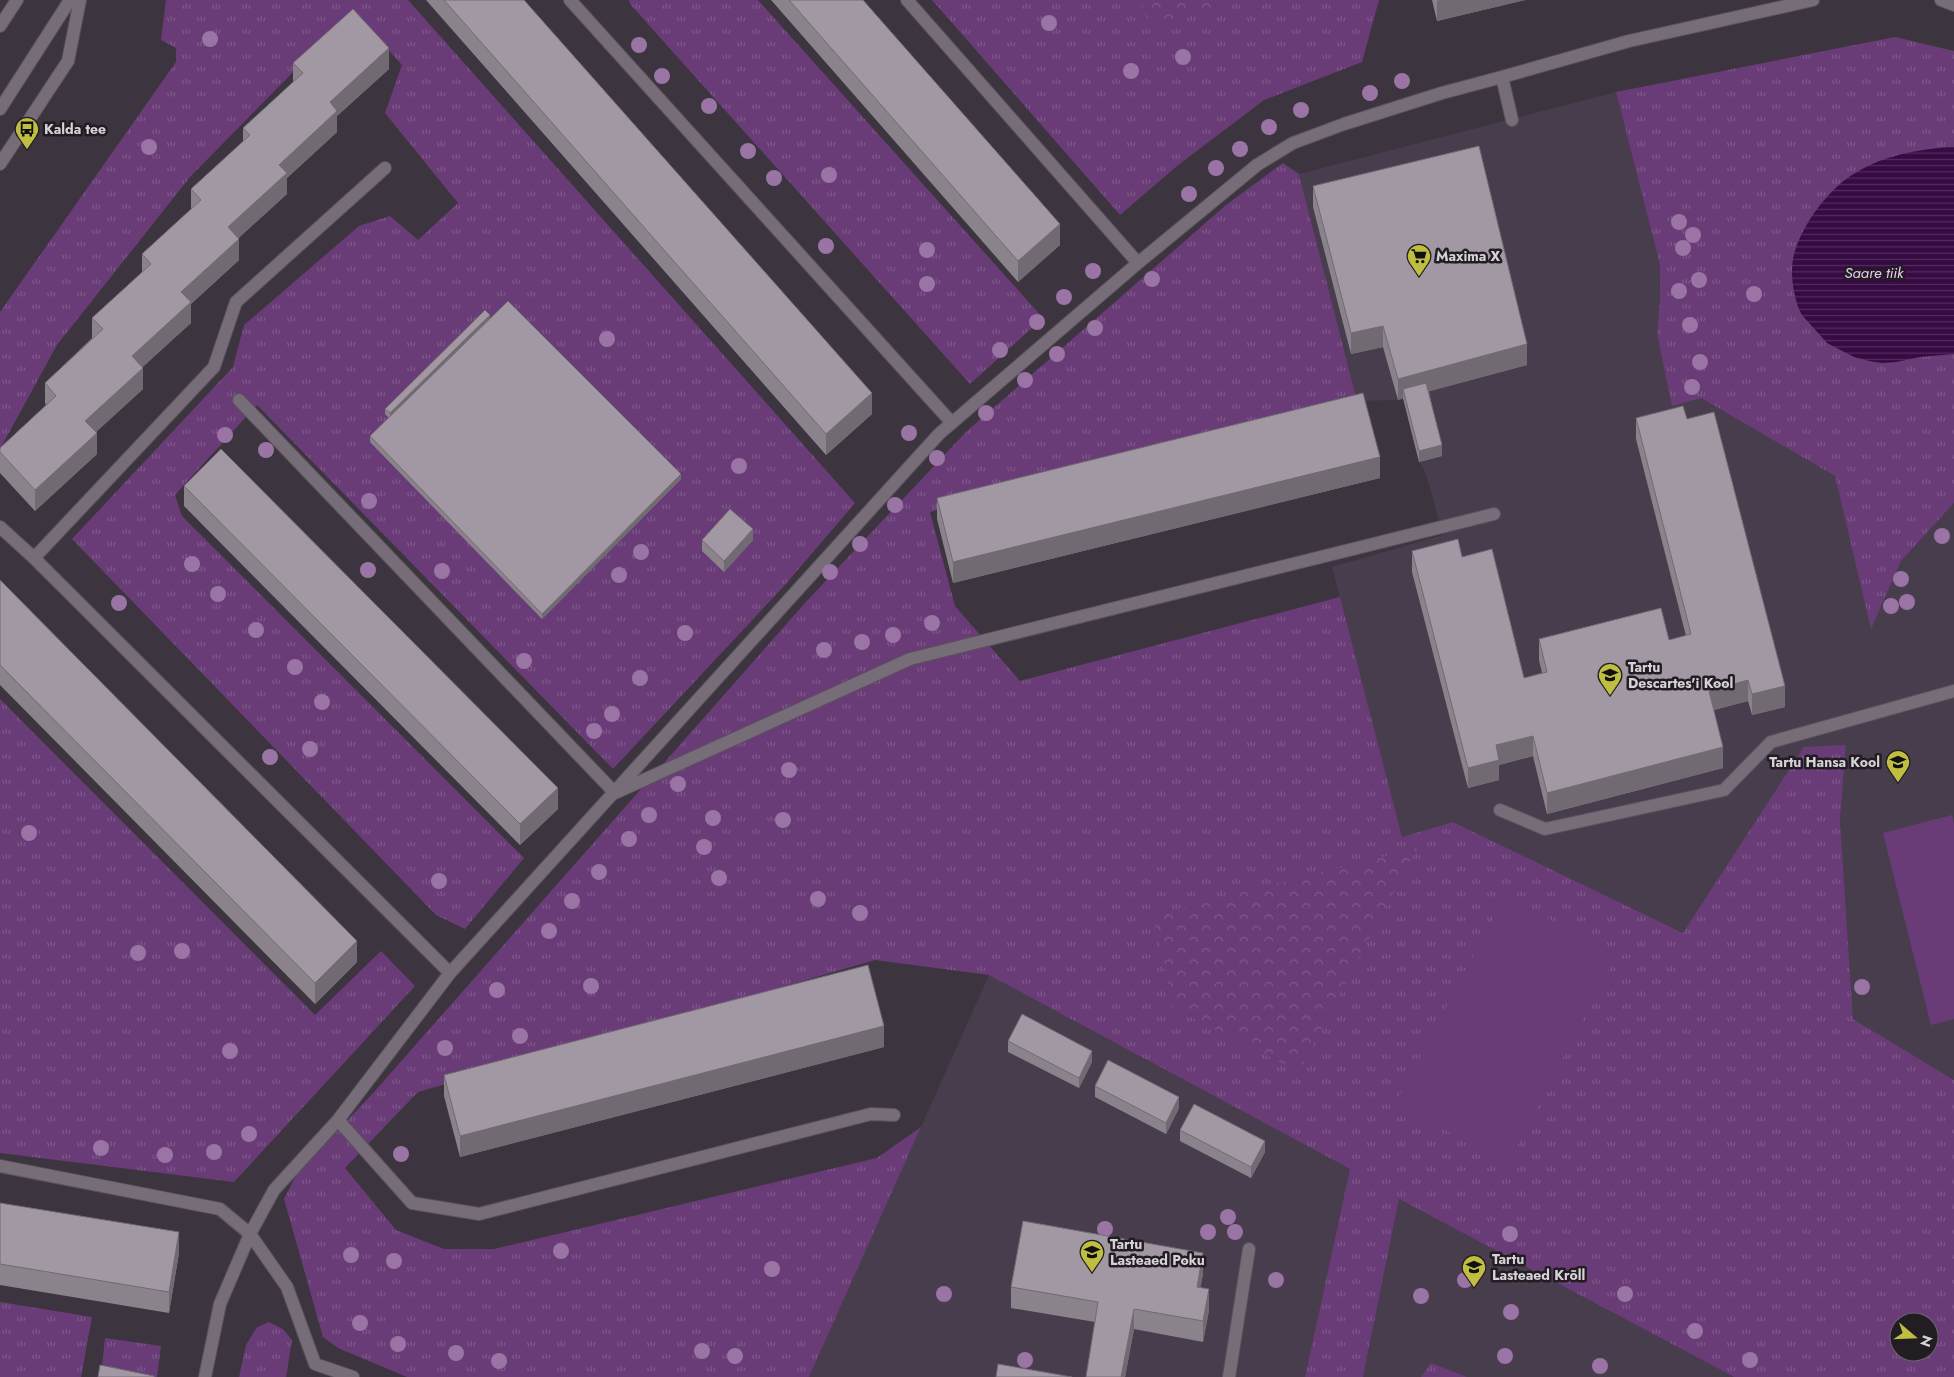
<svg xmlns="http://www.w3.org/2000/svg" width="1954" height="1377" font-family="Jost,sans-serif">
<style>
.built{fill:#483d4c}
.grass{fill:url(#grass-tufts);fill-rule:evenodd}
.forest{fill:url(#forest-crowns)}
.garden{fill:#6a3c77}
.water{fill:url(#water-rules)}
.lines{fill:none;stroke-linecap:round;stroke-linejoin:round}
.minor-casing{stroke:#59535a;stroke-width:14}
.minor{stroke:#766d78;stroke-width:12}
.tree{fill:#9a74a5}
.wall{fill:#8a838c}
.shaded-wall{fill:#716a72}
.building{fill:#a198a3;stroke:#716a72}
.labels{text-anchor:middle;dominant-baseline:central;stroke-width:5;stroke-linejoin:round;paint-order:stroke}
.poi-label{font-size:14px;font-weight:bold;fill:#d7d2d8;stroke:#211d22;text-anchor:start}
.water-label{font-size:15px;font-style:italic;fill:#e9caf2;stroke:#211d22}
</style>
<defs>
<pattern id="grass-tufts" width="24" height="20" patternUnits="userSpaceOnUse" patternTransform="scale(1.25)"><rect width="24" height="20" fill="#6a3c77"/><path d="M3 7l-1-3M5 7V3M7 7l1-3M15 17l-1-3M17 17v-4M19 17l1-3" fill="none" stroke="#7f578a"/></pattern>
<pattern id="forest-crowns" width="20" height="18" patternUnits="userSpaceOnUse" patternTransform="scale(1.25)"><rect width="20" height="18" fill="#6a3c77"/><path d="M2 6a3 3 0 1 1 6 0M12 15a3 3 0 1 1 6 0" fill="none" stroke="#7f578a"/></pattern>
<pattern id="water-rules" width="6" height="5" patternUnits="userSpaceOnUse" patternTransform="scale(1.25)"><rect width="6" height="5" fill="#360a42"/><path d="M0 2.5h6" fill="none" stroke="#522d5d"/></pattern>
</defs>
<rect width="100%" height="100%" fill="#3c343e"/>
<path class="built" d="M1616,92L1660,265V300L1657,333L1701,398L1835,476L1871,628L1901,561L1954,503V1080L1853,1019L1840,820L1846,746L1683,933L1453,822L1402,837L1332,567L1443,535L1426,474L1419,462L1403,400L1357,401L1299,174Z
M989,975L1350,1169L1305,1377H809Z
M1399,1199L1734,1377H1363Z"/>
<path class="grass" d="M166,0H408L855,503L785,585L613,769L257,405L175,495L182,516L524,858L465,929L436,915L72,539L233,367L244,325L359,226L390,216L418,240L458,203L385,113L402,65L353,11L190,177L57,345L0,449V312L176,62V48L161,40Z
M629,0H758L1043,318L970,384L630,4Z
M932,0H1379L1362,62L1264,100L1177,166L1120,215Z
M1895,37L1954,51V503L1901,561L1871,629L1835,476L1701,398L1672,406L1657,333L1660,300V265L1616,92Z
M1283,163L1299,174L1357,401L930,512L955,606L1020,681L1340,597L1402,837L1453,822L1683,933L1804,747L1846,745L1840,820L1853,1019L1954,1080V1377H1734L1399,1199L1363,1377H1305L1350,1169L989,975L875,960L418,1092L345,1168L396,1230L444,1249H494L877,1158L921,1127L809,1377H407L338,1348L323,1337L284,1199L296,1175L374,1092L804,604L966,432L1226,205ZM1899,1322H1929V1352H1899Z
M0,699L315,1015L381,951L415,986L234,1182L0,1153Z
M0,1302L92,1317L81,1377H0Z
M269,1322L283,1329L292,1340L286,1377H239L246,1345L257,1327Z
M105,1338L161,1346L157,1377H101Z
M1431,1363L1467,1377H1421Z"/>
<path class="forest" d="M1133,0H1227L1226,16L1198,8L1177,26L1146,17L1142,4Z
M1417,848L1299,1072L1173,1008L1153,915Z"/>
<path class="garden" d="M1952,815L1954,825V1019L1931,1025L1883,833Z
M1505,896L1617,955L1508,1163L1395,1104Z"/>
<path class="water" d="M1948,147H1954V354L1920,357L1896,362L1882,363L1869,361L1854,357L1827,343L1802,315C1794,301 1790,276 1793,259C1799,228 1829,187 1857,172C1885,155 1917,150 1948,147Z"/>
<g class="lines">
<g class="minor-casing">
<path id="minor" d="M570,0L952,423
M907,0L1138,263
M1941,0L1954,5
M0,26L17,0
M1502,77L1512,120
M0,109L70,0
M0,164L68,61L80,0
M239,400L615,793L910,659L1494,514
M0,527L34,558L450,973
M34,558L214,367L236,302L385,168
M1500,810L1545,829L1724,790L1771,742L1954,691
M338,1120L412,1203L479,1214L871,1114L894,1115
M0,1166L220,1209L250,1234L220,1304L205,1377
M353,1377L315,1364L287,1287L250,1234L274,1190L338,1120L450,973L939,434L1138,263L1257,165L1293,143L1344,124L1442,93L1502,77L1629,41L1813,0
M1229,1377L1249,1249"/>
</g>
<use href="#minor" class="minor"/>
</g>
<g class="tree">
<circle cx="1049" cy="23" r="8"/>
<circle cx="210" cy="39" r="8"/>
<circle cx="639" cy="45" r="8"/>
<circle cx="1183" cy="57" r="8"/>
<circle cx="1131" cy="71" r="8"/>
<circle cx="662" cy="76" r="8"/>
<circle cx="1402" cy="81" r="8"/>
<circle cx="1370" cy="93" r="8"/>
<circle cx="709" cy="106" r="8"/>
<circle cx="1301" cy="110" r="8"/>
<circle cx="1269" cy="127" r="8"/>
<circle cx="149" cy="147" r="8"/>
<circle cx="1240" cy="149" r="8"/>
<circle cx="748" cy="151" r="8"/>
<circle cx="1216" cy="168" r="8"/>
<circle cx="829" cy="175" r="8"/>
<circle cx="774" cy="178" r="8"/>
<circle cx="1189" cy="194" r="8"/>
<circle cx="1679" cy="222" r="8"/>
<circle cx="1693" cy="235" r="8"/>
<circle cx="826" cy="246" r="8"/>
<circle cx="1683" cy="248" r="8"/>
<circle cx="927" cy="250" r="8"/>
<circle cx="1093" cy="271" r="8"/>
<circle cx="1152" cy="279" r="8"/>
<circle cx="1699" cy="280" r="8"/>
<circle cx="927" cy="284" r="8"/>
<circle cx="1679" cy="291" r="8"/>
<circle cx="1754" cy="294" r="8"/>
<circle cx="1064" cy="297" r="8"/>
<circle cx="1037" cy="322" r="8"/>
<circle cx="1690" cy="325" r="8"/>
<circle cx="1095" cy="328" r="8"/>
<circle cx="607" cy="339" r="8"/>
<circle cx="1000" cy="350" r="8"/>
<circle cx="1057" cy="354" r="8"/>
<circle cx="1700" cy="362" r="8"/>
<circle cx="1025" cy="380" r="8"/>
<circle cx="1692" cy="387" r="8"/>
<circle cx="986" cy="413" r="8"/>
<circle cx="909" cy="433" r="8"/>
<circle cx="225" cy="435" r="8"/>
<circle cx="266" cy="450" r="8"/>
<circle cx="937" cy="458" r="8"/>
<circle cx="739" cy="466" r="8"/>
<circle cx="369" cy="501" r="8"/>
<circle cx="895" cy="505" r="8"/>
<circle cx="1942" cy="536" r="8"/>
<circle cx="860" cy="544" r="8"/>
<circle cx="641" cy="552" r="8"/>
<circle cx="192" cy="564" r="8"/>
<circle cx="368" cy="570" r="8"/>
<circle cx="442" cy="571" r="8"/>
<circle cx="830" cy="572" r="8"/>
<circle cx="619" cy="575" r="8"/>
<circle cx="1901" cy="579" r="8"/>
<circle cx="218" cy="594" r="8"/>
<circle cx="1907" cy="602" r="8"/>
<circle cx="119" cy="603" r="8"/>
<circle cx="1891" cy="606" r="8"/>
<circle cx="932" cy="623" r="8"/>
<circle cx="256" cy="630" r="8"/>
<circle cx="685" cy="633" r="8"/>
<circle cx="893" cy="635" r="8"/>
<circle cx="862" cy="642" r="8"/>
<circle cx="824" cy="650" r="8"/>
<circle cx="524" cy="661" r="8"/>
<circle cx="295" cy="667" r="8"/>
<circle cx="640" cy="678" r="8"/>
<circle cx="322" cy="702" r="8"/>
<circle cx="612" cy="714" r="8"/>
<circle cx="594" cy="731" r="8"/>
<circle cx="310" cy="749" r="8"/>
<circle cx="270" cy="757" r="8"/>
<circle cx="789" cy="770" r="8"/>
<circle cx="678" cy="784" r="8"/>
<circle cx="649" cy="815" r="8"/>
<circle cx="713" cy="818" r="8"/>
<circle cx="783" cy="820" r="8"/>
<circle cx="29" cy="833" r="8"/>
<circle cx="629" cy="839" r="8"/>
<circle cx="704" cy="847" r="8"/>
<circle cx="599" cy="872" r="8"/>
<circle cx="719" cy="878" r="8"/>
<circle cx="439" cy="881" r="8"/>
<circle cx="818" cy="899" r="8"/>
<circle cx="572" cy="901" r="8"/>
<circle cx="860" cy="913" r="8"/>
<circle cx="549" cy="931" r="8"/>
<circle cx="182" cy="951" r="8"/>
<circle cx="138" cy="953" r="8"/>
<circle cx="591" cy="986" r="8"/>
<circle cx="1862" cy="987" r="8"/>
<circle cx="497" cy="990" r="8"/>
<circle cx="520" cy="1036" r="8"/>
<circle cx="445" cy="1048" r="8"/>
<circle cx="230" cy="1051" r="8"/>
<circle cx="249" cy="1134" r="8"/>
<circle cx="101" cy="1148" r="8"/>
<circle cx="214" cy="1152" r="8"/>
<circle cx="401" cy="1154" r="8"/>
<circle cx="165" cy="1155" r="8"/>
<circle cx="1228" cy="1217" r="8"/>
<circle cx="1105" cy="1229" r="8"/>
<circle cx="1208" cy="1232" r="8"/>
<circle cx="1235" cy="1232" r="8"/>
<circle cx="1510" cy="1234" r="8"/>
<circle cx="561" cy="1251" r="8"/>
<circle cx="351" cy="1255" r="8"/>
<circle cx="394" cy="1261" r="8"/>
<circle cx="772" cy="1269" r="8"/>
<circle cx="1276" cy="1280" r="8"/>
<circle cx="1465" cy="1280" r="8"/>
<circle cx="944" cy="1294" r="8"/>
<circle cx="1625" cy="1294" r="8"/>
<circle cx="1421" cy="1296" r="8"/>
<circle cx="1511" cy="1312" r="8"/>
<circle cx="360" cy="1323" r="8"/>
<circle cx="1695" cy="1331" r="8"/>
<circle cx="398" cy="1344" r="8"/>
<circle cx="702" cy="1351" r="8"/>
<circle cx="456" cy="1353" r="8"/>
<circle cx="735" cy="1356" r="8"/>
<circle cx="1505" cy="1356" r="8"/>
<circle cx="1025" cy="1360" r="8"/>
<circle cx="1750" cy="1360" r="8"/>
<circle cx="499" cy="1361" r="8"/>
<circle cx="1600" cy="1366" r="8"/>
</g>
<path class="wall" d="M426,0H524L872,414L826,455Z
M771,0H863L1060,245L1018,282Z
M1432,0H1525L1437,21Z
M293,63L389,69L337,116V132L287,178V194L238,238L239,260L191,304V323L142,367L143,389L96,432L97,454L35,511L0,473V448L46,405L45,403V383L92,338V318L142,273V254L191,209V189L243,142V128L293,82Z
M1313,186L1527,365L1429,391L1442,456L1419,462L1403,398L1398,400L1383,347L1351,354L1313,207Z
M490,319L681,479L542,619L370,442V436L389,418L385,414V409Z
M1636,418L1687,419L1785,707L1752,715L1748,701L1714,710L1723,768L1547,814L1533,756L1499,765V780L1468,788L1412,572V551L1462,557L1524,678L1542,673L1539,660V639L1669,640L1686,636L1636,439Z
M1380,478L953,583L937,519V498Z
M184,486L558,809L520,845L184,506Z
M702,540H753L724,572L702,551Z
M0,580L357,962L315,1004L0,685Z
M1008,1041L1092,1062L1079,1088L1008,1052Z
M884,1047L460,1157L444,1096V1075Z
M1095,1086L1179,1108L1166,1134L1095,1097Z
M1180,1130L1265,1152L1251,1178L1180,1141Z
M0,1203L179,1253L169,1313L0,1285Z
M1203,1274L1200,1288L1209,1310L1203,1342L1134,1329L1125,1377H1086L1095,1322L1011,1308V1287Z"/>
<path class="shaded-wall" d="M1440,0H1525L1437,21V1Z
M389,48V69L337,116V132L287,178V194L228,248V227L330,102Z
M1060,224V245L1018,282V261Z
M239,239V260L191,304V323L132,377V356L181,292Z
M490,315V320L390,419V413Z
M1383,326V347L1351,354V333Z
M1527,344V365L1405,398L1403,389V398L1398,400V379Z
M143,368V389L85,442V421Z
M872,393V414L826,455V434Z
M97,433V454L35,511V490Z
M1442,445V456L1419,462V451Z
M1380,457V478L953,583V562Z
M681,474V479L542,619V614Z
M753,529V540L724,572V561Z
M1748,680V701L1709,711V691Z
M1785,686V707L1752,715V694Z
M1533,736V756L1499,765V780L1468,788V768L1496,745Z
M1723,747V768L1547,814V793Z
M558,788V809L520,845V824Z
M357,941V962L315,1004V983Z
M884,1026V1047L460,1157V1136Z
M1092,1051V1062L1079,1088V1078Z
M1179,1097V1108L1166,1134V1123Z
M1265,1141V1152L1251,1178V1167Z
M179,1232V1253L169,1313V1292Z
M1203,1253V1274L1197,1308V1287Z
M1209,1289V1310L1203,1342V1321Z
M1134,1309V1329L1125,1377H1121Z"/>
<path class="building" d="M444,0H524L872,393L826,434Z
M789,0H863L1060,224L1018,261Z
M353,9L389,48L330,102L337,111L279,165L287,173L228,227L239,239L181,292L191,302L132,356L143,368L85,421L97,433L35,490L0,452V448L56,396L45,383L103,329L92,318L151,264L142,254L201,200L191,189L250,135L243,128L303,73L293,63Z
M1479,146L1527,344L1398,379L1383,326L1351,333L1313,186Z
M508,301L681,474L542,614L370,436Z
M485,310L490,315L390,413L385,409Z
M1426,383L1442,445L1419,451L1403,389Z
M1363,393L1380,457L953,562L937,498Z
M1683,406L1687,419L1714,412L1785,686L1752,694L1748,680L1709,691L1723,747L1547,793L1533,736L1496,745L1499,760L1468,768L1412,551L1458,539L1462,557L1492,549L1524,678L1547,672L1539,639L1661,608L1669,640L1691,634L1636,418Z
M221,449L558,788L520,824L184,486Z
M730,509L753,529L724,561L702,540Z
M0,580L357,941L315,983L0,665Z
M868,965L884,1026L460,1136L444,1075Z
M1022,1014L1092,1051L1079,1078L1008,1041Z
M1108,1060L1179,1097L1166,1123L1095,1086Z
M1194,1104L1265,1141L1251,1167L1180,1130Z
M0,1203L179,1232L169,1292L0,1264Z
M1023,1221L1203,1253L1197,1287L1209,1289L1203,1321L1134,1309L1121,1377H1086L1098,1302L1011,1287Z
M998,1364L1072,1377H996Z
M100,1365L154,1376V1377H98Z"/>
<defs>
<g id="bus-pin" transform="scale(1.25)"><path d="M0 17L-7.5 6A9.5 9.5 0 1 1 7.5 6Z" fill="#c0be41" stroke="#211d22"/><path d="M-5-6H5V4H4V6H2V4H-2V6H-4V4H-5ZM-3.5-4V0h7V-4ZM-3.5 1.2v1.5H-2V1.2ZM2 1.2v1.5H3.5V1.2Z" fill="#111"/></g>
<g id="supermarket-pin" transform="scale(1.25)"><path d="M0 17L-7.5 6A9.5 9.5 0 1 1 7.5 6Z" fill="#c0be41" stroke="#211d22"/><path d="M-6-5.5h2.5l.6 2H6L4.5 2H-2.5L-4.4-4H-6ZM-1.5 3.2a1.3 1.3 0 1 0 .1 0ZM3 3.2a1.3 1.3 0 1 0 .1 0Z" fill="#111"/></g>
<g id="school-pin" transform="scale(1.25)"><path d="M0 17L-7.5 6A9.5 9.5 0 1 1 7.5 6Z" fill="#c0be41" stroke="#211d22"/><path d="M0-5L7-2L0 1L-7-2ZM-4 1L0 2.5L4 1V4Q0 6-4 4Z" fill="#111"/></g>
</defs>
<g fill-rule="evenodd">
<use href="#bus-pin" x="27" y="129"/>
<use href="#supermarket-pin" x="1419" y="256"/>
<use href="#school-pin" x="1610" y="675"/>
<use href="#school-pin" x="1898" y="762"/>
<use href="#school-pin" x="1092" y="1252"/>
<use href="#school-pin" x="1474" y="1267"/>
</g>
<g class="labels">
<g class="poi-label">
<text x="44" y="129">Kalda tee</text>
<text x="1436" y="256">Maxima X</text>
<text x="1628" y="667">Tartu<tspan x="1628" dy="16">Descartes'i Kool</tspan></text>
<text x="1880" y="762" text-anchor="end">Tartu Hansa Kool</text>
<text x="1110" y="1244">Tartu<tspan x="1110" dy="16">Lasteaed Poku</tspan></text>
<text x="1492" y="1259">Tartu<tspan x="1492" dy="16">Lasteaed Krõll</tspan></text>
</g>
<g class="water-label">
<text x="1874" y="273">Saare tiik</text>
</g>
</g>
<g transform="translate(1914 1337) rotate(109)"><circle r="24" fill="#211d22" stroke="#6a656b"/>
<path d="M0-4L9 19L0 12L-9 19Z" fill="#c0be41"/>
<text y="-8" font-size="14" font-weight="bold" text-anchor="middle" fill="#d7d2d8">N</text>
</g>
</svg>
